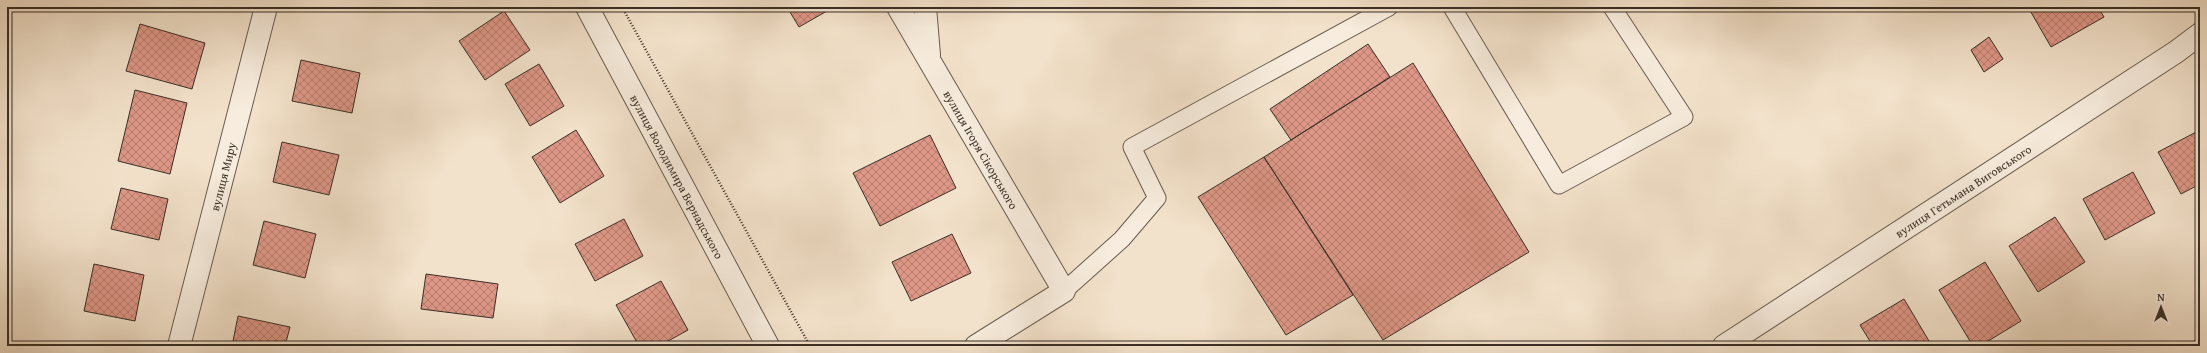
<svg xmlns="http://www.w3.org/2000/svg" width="2207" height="353" font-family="'Gentium Book Plus',serif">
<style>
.building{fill:url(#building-cross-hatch);stroke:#392f26}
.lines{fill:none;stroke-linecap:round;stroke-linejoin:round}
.service-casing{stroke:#685c4f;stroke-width:19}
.minor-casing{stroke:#685c4f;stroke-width:24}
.tertiary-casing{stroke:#685c4f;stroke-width:24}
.path{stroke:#392f26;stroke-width:2.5;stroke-dasharray:1 2;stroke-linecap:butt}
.service{stroke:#f7ecdd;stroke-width:17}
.minor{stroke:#f7ecdd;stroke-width:22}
.tertiary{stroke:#f7ecdd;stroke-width:22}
.labels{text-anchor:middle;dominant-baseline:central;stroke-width:3.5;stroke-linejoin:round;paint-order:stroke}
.street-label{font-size:12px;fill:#392f26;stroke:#f7ecdd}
</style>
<defs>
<pattern id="building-cross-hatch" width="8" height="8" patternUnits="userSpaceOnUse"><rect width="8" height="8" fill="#de9787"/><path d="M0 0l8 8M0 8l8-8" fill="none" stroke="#b57c6e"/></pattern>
</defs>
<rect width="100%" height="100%" fill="#f3e2cb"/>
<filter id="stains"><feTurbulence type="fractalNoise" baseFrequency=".005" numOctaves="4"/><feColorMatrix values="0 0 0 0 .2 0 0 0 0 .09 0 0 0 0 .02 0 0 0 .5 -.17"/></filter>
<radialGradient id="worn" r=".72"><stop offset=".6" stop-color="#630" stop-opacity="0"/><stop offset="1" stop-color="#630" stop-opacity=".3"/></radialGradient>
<path class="building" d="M787,7H834L799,27Z
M2028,7H2098L2104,17L2051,47Z
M504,11L530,50L485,80L459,41Z
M140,24L205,43L192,89L126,71Z
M1989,37L2003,59L1984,72L1971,50Z
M1368,44L1390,77L1291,140L1270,109Z
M301,60L360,73L352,113L292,101Z
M1413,63L1529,252L1383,340L1264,157Z
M539,64L564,106L530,126L505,84Z
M135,90L187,103L170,174L118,161Z
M576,130L604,176L560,203L532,157Z
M2200,130V184L2181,194L2158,152Z
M930,135L956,188L880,226L853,173Z
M282,142L339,155L329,195L273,182Z
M1264,157L1353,295L1286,335L1198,197Z
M2133,172L2155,213L2105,240L2083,199Z
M121,188L168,199L159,240L111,229Z
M2055,217L2085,262L2038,292L2009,246Z
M624,219L643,256L595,281L575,244Z
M264,221L316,234L305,278L253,265Z
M952,234L971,273L911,301L892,262Z
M1985,262L2021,321L1980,346H1973L1939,290Z
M94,264L144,275L135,321L84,311Z
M426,274L498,284L493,318L421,309Z
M661,281L688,330L659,346H639L616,305Z
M1904,299L1932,346H1873L1860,325Z
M238,316L290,327L285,346H232Z
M2200,338V346H2185Z"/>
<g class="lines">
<g class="service-casing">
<path id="service" d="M1452,7L1559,185L1684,117L1612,7
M1064,291L1122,239L1157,198L1132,147L1389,7"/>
</g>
<g class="minor-casing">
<g id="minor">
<path id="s1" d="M898,7L1064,291L976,346"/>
<path d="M925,7L929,55"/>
<path id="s2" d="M1724,346L2176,52L2200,34"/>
</g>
</g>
<g class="tertiary-casing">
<g id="tertiary">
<path id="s3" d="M587,7L768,346"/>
<path id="s4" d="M179,346L266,7"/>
</g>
</g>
<path class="path" d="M622,7L810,346"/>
<use href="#service" class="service"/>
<use href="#minor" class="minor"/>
<use href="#tertiary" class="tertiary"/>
</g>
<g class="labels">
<g class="street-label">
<text stroke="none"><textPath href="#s1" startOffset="165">вулиця Ігоря Сікорського</textPath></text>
<text stroke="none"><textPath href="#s4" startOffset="175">вулиця Миру</textPath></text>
<text stroke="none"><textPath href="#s3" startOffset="192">вулиця Володимира Вернадського</textPath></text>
<text stroke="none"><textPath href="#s2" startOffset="285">вулиця Гетьмана Виговського</textPath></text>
</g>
</g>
<rect width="2207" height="353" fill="none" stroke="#f3e2cb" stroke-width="24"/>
<rect x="8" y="8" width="2191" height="337" fill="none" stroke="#392f26" stroke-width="2"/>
<rect x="12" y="12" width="2183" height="329" fill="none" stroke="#392f26"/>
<g transform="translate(2161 307)" stroke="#f7ecdd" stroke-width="3" paint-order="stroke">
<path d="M0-3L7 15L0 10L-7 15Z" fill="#392f26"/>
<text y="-6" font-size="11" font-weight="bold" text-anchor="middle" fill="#392f26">N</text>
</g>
<rect width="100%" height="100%" filter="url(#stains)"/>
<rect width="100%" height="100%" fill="url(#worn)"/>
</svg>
